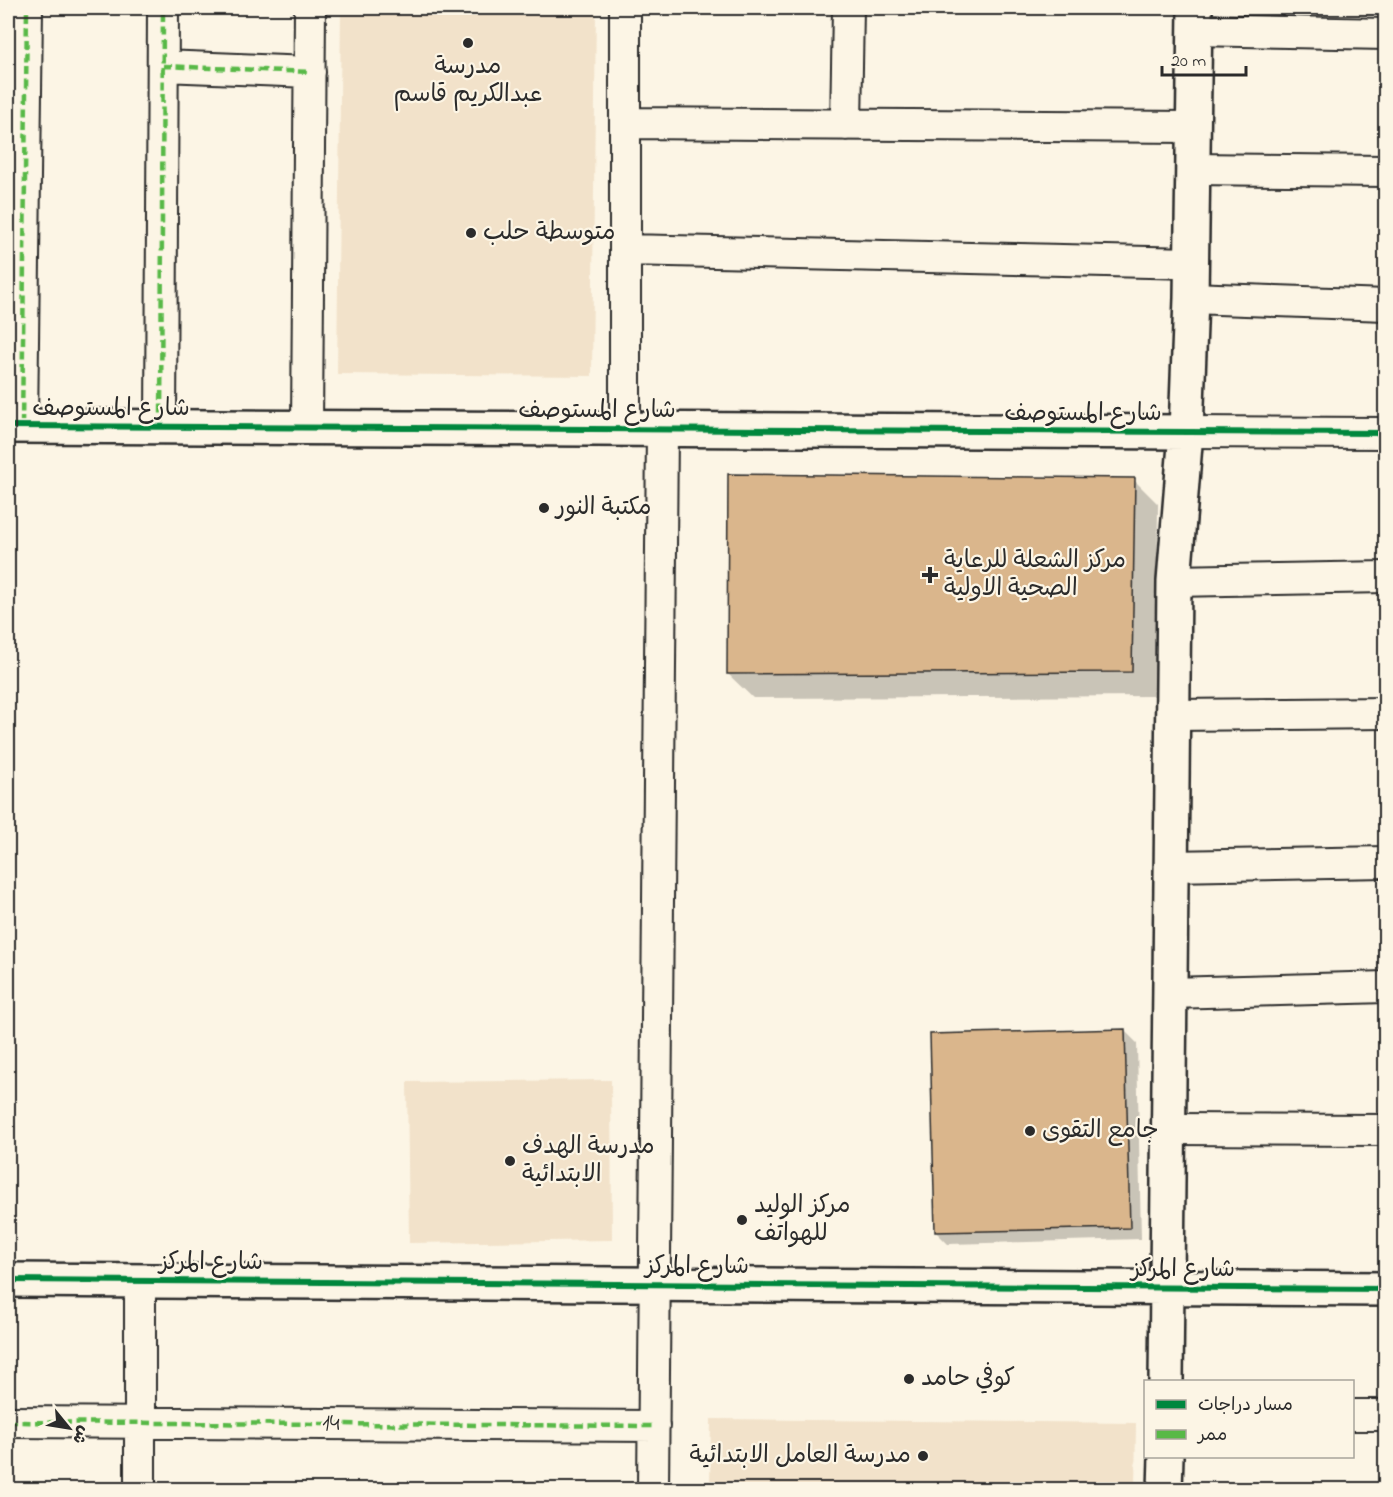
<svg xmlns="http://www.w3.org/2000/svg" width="1393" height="1497" font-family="'Indie Flower','Playpen Sans Arabic',sans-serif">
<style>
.built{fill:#f2e2ca}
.shadow{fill:#0003}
.building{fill:#dab68c;stroke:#2b2b2b;stroke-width:1.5}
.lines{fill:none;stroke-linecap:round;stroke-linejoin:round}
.street-casing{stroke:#2b2b2b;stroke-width:34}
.secondary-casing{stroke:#2b2b2b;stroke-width:38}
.street{stroke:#fcf5e5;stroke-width:30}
.secondary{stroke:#fcf5e5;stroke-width:33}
.quiet{stroke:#58b947;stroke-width:4.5;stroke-dasharray:9 4.5;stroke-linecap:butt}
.cycleway-casing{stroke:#fcf5e5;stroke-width:10}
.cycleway{stroke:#00873e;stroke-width:6}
.poi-dot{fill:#2b2b2b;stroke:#fcf5e5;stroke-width:2}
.labels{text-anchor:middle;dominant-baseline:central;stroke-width:4.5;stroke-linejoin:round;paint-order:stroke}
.poi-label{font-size:24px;fill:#2b2b2b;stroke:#fcf5e5;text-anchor:start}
.street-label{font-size:24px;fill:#2b2b2b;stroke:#fcf5e5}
</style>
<rect width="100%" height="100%" fill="#fcf5e5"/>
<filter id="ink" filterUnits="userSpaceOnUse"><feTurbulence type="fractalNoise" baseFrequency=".0167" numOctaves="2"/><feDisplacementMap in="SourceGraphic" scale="12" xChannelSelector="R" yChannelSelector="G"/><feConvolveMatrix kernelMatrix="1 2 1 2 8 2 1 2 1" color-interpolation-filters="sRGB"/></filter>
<g filter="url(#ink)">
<path class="built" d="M341,8H596L592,376L337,374Z
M611,1080L612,1240L409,1243L407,1082Z
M711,1419L1136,1423L1135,1489H710Z"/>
<path class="shadow" d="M1134,480L1158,504L1156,696L753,698L728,674Z
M1125,1031L1137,1043L1141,1239L948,1244L936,1232Z"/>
<path class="building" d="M728,474L1135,478L1132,672L727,674Z
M1125,1029L1130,1228L935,1232L930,1034Z"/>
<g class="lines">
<g class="street-casing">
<path id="street" d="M625,8V429
M1194,30L1386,34
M163,66L310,72
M626,123L1193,127
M846,125L848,8
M1193,169L1386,171
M626,250L1192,263
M1191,298L1386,305
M22,426L27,8
M161,427L163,8
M307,428L310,8
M1186,432L1386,433
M1174,581L1386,577
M1173,715L1386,713
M1171,866L1386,862
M1170,993L1386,987
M1169,1129L1386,1130
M1352,1415H1386
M8,1422L654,1426
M140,1490V1281
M653,1490L662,430"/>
</g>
<g class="secondary-casing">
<path id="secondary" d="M8,426L1186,432
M8,1280L1386,1289
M1166,1382L1174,581L1186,432L1191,298L1195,8
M1165,1490L1166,1456"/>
</g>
<use href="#street" class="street"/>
<use href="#secondary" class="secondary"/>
<path class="quiet" d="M163,66L310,72
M22,426L27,8
M161,427L163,8
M8,1422L654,1426"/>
<g class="cycleway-casing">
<path id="cycleway" d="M8,426L1386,433
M8,1280L1386,1289"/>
</g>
<use href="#cycleway" class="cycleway"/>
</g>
</g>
<g class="poi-dot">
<circle cx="468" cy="43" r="6"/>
<circle cx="471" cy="233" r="6"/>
<circle cx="544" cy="508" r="6"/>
<path d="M927 566h6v6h6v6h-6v6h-6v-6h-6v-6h6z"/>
<circle cx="1030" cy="1131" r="6"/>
<circle cx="510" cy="1161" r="6"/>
<circle cx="742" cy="1220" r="6"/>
<circle cx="909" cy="1379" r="6"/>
<circle cx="923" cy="1456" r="6"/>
</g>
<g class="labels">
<g class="poi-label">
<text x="468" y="67" text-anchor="middle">مدرسة<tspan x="468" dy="28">عبدالكريم قاسم</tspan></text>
<text x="483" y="233">متوسطة حلب</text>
<text x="556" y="508">مكتبة النور</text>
<text x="944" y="561">مركز الشعلة للرعاية<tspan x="944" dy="28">الصحية الاولية</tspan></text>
<text x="1042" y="1131">جامع التقوى</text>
<text x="522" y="1147">مدرسة الهدف<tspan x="522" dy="28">الابتدائية</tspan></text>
<text x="754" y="1206">مركز الوليد<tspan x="754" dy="28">للهواتف</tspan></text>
<text x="921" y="1379">كوفي حامد</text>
<text x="911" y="1456" text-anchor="end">مدرسة العامل الابتدائية</text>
</g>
<g class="street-label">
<text x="111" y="409">شارع المستوصف</text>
<text x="597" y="411">شارع المستوصف</text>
<text x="1083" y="414">شارع المستوصف</text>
<text x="211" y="1263">شارع المركز</text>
<text x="697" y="1267">شارع المركز</text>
<text x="1183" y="1270">شارع المركز</text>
<text x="331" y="1424">14</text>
</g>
</g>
<rect width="1393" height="1497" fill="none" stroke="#fcf5e5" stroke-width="30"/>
<rect x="15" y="15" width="1363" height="1467" fill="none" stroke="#2b2b2b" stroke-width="2" filter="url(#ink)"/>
<rect x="1144" y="1380" width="210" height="78" fill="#fcf5e5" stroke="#a8a49b" stroke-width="1.5"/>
<rect x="1156" y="1400" width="30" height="9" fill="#00873e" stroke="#a8a49b" stroke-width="1.5"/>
<text x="1198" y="1410" font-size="18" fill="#2b2b2b">مسار دراجات</text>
<rect x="1156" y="1430" width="30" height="9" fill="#58b947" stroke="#a8a49b" stroke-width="1.5"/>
<text x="1198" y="1440" font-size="18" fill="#2b2b2b">ممر</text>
<g transform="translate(69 1428) rotate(120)" stroke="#fcf5e5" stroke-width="4.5" paint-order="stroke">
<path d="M0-4.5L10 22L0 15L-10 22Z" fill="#2b2b2b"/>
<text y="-9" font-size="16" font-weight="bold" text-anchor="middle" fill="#2b2b2b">ش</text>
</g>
<path d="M1162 66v9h84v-9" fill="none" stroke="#2b2b2b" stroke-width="3"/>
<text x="1171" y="66" font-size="18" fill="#2b2b2b" stroke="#fcf5e5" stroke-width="4.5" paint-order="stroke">20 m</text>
</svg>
